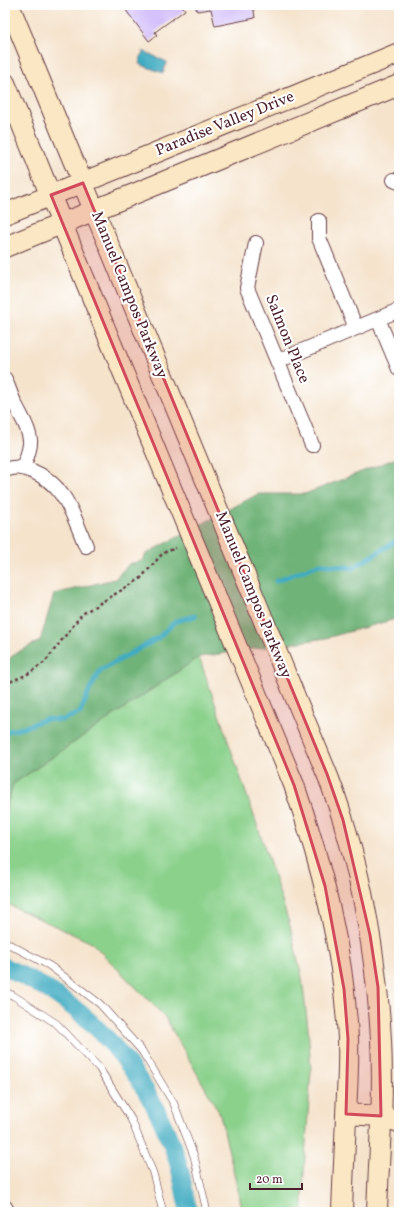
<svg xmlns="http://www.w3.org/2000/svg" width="404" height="1217" font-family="Vollkorn,serif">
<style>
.green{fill:#8bd18c;stroke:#6a785c}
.forest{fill:#70b378;stroke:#5d6952}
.water{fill:#41abc1;stroke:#466576}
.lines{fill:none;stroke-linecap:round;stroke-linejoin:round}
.stream{stroke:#41abc1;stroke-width:5}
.canal{stroke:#41abc1;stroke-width:18}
.building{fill:#cbb3fa}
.lane-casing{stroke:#643c43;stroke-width:8}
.street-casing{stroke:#643c43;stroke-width:16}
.secondary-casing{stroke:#643c43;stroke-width:22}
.path{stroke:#643c43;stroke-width:2.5;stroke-dasharray:3 3;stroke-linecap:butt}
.lane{stroke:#fff;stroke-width:7}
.street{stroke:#fff;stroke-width:14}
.secondary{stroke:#fbe7c3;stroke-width:20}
.marked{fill:#d1495b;fill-opacity:0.2;stroke:#d1495b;stroke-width:3;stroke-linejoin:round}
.labels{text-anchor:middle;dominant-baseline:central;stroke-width:4;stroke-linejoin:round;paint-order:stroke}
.street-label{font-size:16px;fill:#4a1f2b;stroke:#fff}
</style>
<rect width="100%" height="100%" fill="#fff"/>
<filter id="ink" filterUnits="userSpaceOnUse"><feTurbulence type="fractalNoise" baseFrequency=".025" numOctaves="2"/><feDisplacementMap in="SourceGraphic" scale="8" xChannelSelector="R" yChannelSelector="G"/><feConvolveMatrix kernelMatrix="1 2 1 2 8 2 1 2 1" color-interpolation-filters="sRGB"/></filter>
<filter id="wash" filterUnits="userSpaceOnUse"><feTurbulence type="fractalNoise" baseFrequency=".012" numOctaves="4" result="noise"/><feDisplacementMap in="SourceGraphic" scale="16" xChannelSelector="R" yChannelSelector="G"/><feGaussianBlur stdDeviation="0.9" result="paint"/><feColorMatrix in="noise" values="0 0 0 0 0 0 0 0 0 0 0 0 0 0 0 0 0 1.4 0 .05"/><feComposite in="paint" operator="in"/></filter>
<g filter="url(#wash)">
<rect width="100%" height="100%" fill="#f5e3cc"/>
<path class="green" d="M199,657L263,842L290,926L302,978L308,1028L311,1070L303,1187V1212H243L220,1114L165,1017L92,943L5,903V813L13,784Z"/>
<path class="forest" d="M399,457V618L326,638L199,657L13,784L5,813V662L16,653L40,641L54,594L115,579L129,564L142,561L146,554L258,494H305Z"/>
<path class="water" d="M143,51L167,62L163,73L139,64Z"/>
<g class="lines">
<path class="stream" d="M276,581L320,564L353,568L399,539
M5,734L8,731L23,728L45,719L62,720L80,713L90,689L100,671L158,638L176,621L195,616"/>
<path class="canal" d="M5,967C21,975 38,983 53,993C113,1032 152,1089 176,1156C182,1173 184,1194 189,1212"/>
</g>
<g id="blocks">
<path class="building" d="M122,5H182L185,10L155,32L157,35L149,41Z
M195,5H253L255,18L215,26L211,9L197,11Z
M289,5H312V6L291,10Z"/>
</g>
</g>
<g filter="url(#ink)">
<use href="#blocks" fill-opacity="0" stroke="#643c43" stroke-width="1"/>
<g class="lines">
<g class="lane-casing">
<path id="lane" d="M5,942L50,966L100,1004L142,1051L174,1104L194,1156L207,1212
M5,992L14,996L57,1024L99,1068L131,1119L153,1173L163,1212"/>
</g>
<g class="street-casing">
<path id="street" d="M394,180L399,182
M319,221V238L356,328
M256,243L247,288L312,445
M378,319L399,369
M278,361L399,310
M5,379C9,389 12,399 17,408C22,418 29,428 30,440C31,449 26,459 23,467
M5,470C15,466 22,467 32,471C65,484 73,515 86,546
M5,1207L8,1212"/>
</g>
<g class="secondary-casing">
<path id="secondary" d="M9,5L70,153L105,236L327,774C333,789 338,804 343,820C365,891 377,965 381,1040C384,1097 379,1155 377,1212
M5,83L73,251L294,785C323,868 344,952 348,1039C349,1065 347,1090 346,1115C345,1147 343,1180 342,1212
M5,214L116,169L399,53
M5,247L399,85
M346,1114L381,1116L399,1122"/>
</g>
<path class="path" d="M5,684L26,675L45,662L82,614L140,579L163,553L176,548"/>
<use href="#lane" class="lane"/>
<use href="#street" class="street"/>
<use href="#secondary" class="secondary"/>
</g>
</g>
<path class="marked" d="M83,183L327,774L343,820L370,935L378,987L381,1116L346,1114L348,1039L344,989L325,886L294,785L51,195Z"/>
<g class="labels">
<g class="street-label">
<text transform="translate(225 124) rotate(-22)">Paradise Valley Drive</text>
<text transform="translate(129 295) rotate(68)">Manuel Campos Parkway</text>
<text transform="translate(287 339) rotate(68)">Salmon Place</text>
<text transform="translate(253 595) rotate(68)">Manuel Campos Parkway</text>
</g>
</g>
<rect width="404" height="1217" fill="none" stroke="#fff" stroke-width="20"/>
<path d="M250 1183v6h52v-6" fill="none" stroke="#4a1f2b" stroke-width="2"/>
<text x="256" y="1183" font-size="12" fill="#4a1f2b" stroke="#ffffff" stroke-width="3" paint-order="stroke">20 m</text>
</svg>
